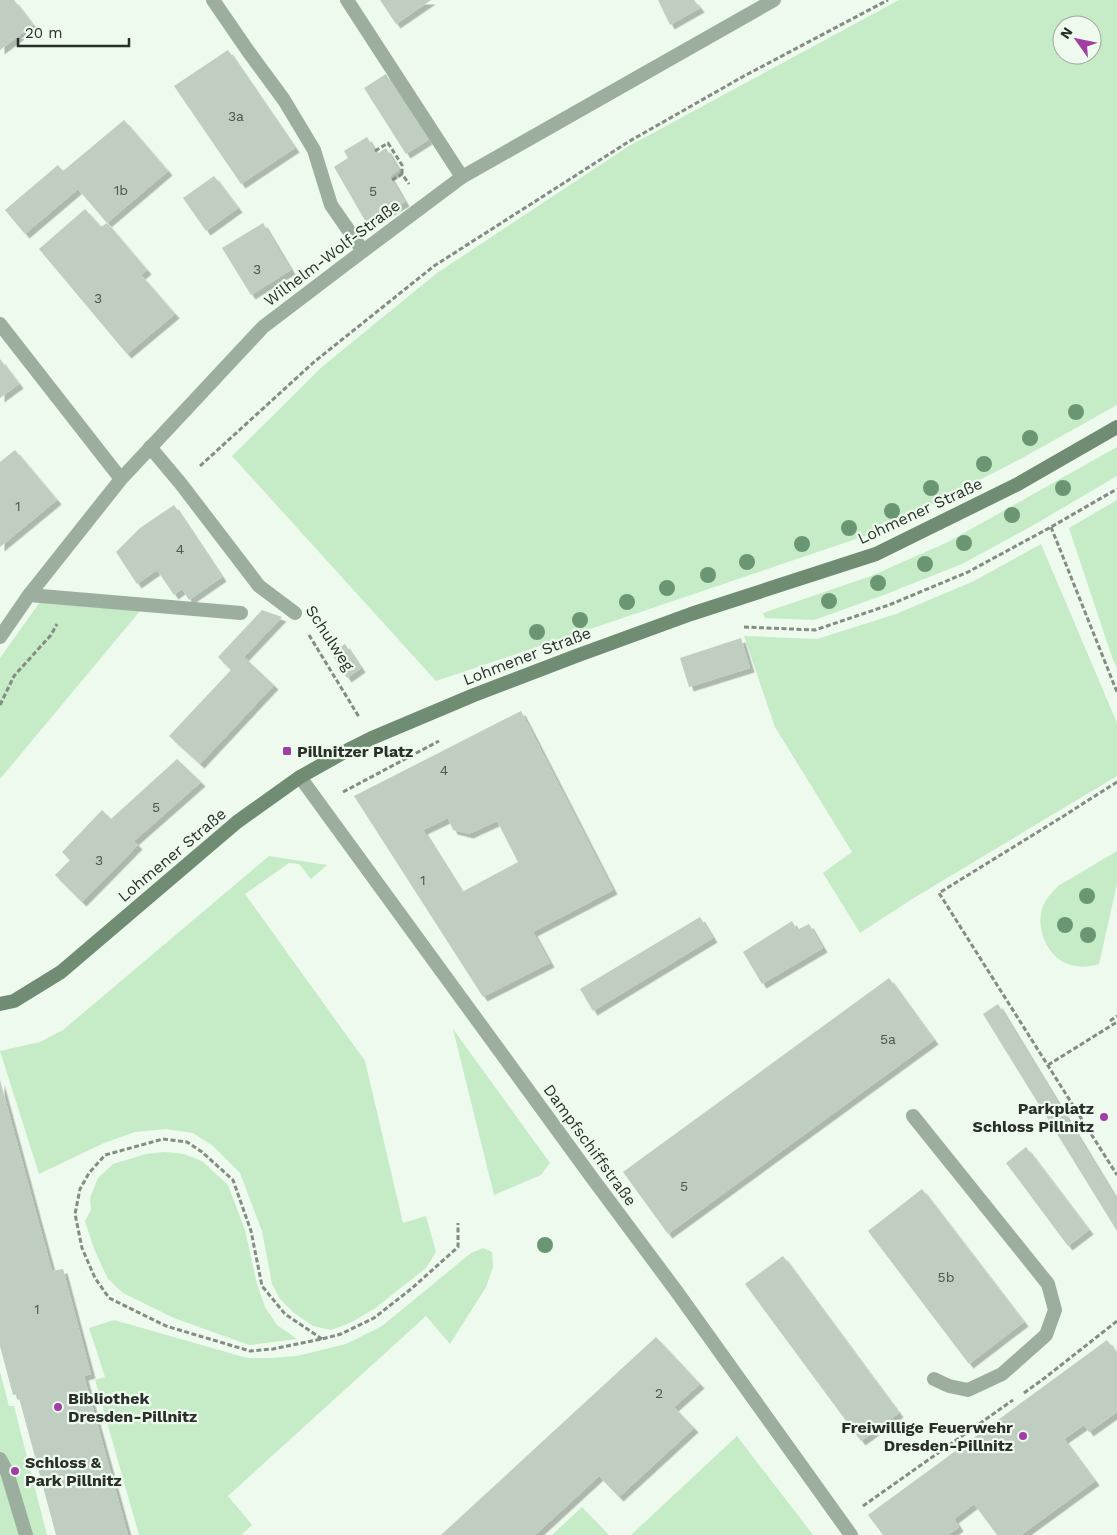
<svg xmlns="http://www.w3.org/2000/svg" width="1117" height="1535" font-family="'Work Sans',sans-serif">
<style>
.green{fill:#c5ebc7;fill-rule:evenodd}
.building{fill:#c0cdc1;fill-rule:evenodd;filter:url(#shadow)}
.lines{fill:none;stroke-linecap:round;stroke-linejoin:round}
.path{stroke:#848c84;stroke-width:3;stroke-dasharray:5 2.5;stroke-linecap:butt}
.service{stroke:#9cae9d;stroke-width:14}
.minor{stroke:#9cae9d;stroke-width:14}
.tertiary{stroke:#9cae9d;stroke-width:14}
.secondary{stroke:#708c72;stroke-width:14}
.tree{fill:#6b9674}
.poi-dot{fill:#a13ea4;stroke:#edfaed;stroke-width:2}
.labels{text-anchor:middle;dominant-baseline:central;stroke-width:4.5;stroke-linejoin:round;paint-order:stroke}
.number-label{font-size:14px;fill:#505650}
.street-label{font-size:16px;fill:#2a2f2a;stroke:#edfaed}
.poi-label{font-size:16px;font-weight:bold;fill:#2a2f2a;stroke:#edfaed;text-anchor:start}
</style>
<defs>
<filter id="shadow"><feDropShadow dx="4.5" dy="4.5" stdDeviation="0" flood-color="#0004"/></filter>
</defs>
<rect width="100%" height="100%" fill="#edfaed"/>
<path class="green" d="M899,0H1117V405L1024,457L941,500L865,536L436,681L232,456L323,366L437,273L629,146ZM1062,25H1092V55H1062Z
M1117,447V476L1032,526L962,564L881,596L814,620L765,618L763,613L871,576L948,542Z
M1117,500V668L1113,660L1069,528Z
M1041,544L1117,723V776L912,899L860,933L823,873L852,852L775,727L744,636L817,639L896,614L974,581Z
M40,602L140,611L0,779V658Z
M1117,851V884L1099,964C1089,967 1078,968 1068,964C1046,956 1034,925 1044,904C1047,897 1053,892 1058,886Z
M269,856L327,865L311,879L299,864L289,863L245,894L365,1061L403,1223L426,1216L436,1252L426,1268L374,1309L350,1323L331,1330L313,1326L294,1313L280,1299L272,1284L262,1231L240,1173L213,1146L193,1133L166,1129L135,1132L104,1143L39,1174L0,1051L40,1042L63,1030Z
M453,1029L550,1163L541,1175L494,1195Z
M165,1152L184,1154L202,1161L228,1185L245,1230L257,1284L265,1307L277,1325L297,1339L249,1345L174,1318L123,1293L108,1279L94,1249L85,1221L91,1210L90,1198L98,1178L113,1164L146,1154Z
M483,1248L492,1252L493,1267L486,1287L450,1344L426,1316L228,1496L252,1525L241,1535H139L95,1380L105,1377L89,1328L114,1320L247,1358H270L297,1356L346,1344L382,1326L471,1253Z
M0,1372L9,1406H14L47,1535H0Z
M737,1436L813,1535H631Z
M582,1507L609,1535H552Z"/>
<path class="building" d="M0,0H14L33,25L0,50Z
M380,0H431L396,24Z
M658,0H694L700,8L670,25Z
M228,50L295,148L241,184L174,86Z
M386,74L428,140L406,154L364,88Z
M124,120L168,171L107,223L78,189L25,234L5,210L58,165L63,171Z
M367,137L377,154L386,148L399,170L390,176L405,202L367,224L334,167L348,158L344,151Z
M214,176L238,208L206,231L183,198Z
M85,209L101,227L107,223L147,270L141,275L175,314L127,354L39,249Z
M263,223L291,270L251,295L222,248Z
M0,359L19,384L0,398Z
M15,450L57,500L0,547V462Z
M174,505L222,577L189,600L182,589L174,595L157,570L137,584L116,552L140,528Z
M262,610L282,617L244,657L274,685L200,764L169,736L231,670L218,657Z
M741,638L750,668L689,687L680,658Z
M345,644L361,668L347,678L331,653Z
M521,711L613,890L533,932L550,963L483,997L354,796ZM448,818L453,830L469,834L497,821L518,862L462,892L423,830Z
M177,759L201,782L134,841L138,845L82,902L55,875L70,860L62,852L102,810L111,819Z
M700,917L713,938L593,1011L580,989Z
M792,921L797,930L809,924L823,948L762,984L743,952Z
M889,978L934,1040L668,1234L623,1172Z
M998,1004L1117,1200V1231L983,1014Z
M0,1080L52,1271L63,1269L91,1374L84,1376L128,1535H56L18,1394L13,1395L0,1346Z
M1026,1147L1089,1230L1068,1246L1006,1163Z
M922,1189L1024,1322L969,1364L868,1231Z
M783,1256L899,1413L861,1441L745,1284Z
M656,1337L700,1384L674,1407L694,1428L619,1497L599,1476L535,1535H441Z
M1107,1340L1117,1354V1412L1089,1432L1084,1425L1064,1439L1095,1481L1021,1535H997L974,1504L954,1519L959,1527L948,1535H883L868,1515Z"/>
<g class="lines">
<path class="path" d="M375,151L388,143L402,165V174
M392,180L402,174L409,184
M200,466L314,362L434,266L628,142L744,76L888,0
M1051,527L1117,692
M744,627L815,630L889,605L968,572L1051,527L1117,489
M309,635L359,717
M0,705L14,676L51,635L57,624
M1117,782L1062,817L939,893L1117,1175
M343,792L439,741
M1110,1021L1117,1016
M1048,1065L1117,1022
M322,1339L285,1314L262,1286L251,1231L233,1180L202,1152L187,1142L163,1139L105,1155L89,1173L80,1189L75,1214L82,1248L95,1278L109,1298L166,1326L250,1351L273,1349L322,1339L341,1334L374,1318L411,1289L458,1247V1223
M1024,1393L1046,1377L1117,1321
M863,1506L1013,1400"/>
<path class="service" d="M213,0L248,51L284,100L314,150L331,205L363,251
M347,0L462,177
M0,324L121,479
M150,447L181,484L259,586L295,613
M29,595L241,613
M913,1116L1048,1284L1055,1310L1046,1335L1002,1374L968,1390L949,1386L934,1379"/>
<path class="minor" d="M0,637L29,595L121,479L263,327L363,251L462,177L774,0
M0,1459L7,1472L26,1535"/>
<path class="tertiary" d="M300,777L590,1175L677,1292L851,1535"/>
<path class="secondary" d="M0,1004L14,1001L61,972L237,822L300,777L348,750L372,738L474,695L576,656L691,614L876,554L1018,484L1117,427"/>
</g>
<g class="tree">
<circle cx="1076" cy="412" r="8"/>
<circle cx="1030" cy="438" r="8"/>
<circle cx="984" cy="464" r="8"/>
<circle cx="931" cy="488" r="8"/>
<circle cx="1063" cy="488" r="8"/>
<circle cx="892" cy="511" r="8"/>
<circle cx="1012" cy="515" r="8"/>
<circle cx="849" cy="528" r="8"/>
<circle cx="964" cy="543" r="8"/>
<circle cx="802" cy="544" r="8"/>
<circle cx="747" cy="562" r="8"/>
<circle cx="925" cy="564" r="8"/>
<circle cx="708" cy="575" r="8"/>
<circle cx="878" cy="583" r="8"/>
<circle cx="667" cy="588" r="8"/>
<circle cx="829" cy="601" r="8"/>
<circle cx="627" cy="602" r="8"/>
<circle cx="580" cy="620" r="8"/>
<circle cx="537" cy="632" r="8"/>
<circle cx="1087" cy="896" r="8"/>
<circle cx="1065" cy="925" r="8"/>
<circle cx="1088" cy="935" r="8"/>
<circle cx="545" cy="1245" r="8"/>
</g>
<g class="poi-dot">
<rect x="282" y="746" width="10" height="10" rx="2.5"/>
<circle cx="1104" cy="1117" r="5"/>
<circle cx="58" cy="1407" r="5"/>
<circle cx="1023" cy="1436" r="5"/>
<circle cx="15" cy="1471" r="5"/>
</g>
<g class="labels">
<g class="number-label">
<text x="236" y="116">3a</text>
<text x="121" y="190">1b</text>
<text x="373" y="191">5</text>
<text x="257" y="269">3</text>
<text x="98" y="298">3</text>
<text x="18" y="506">1</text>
<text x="180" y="549">4</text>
<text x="444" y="770">4</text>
<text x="156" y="807">5</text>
<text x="99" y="860">3</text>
<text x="423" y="880">1</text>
<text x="888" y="1039">5a</text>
<text x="684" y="1186">5</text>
<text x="946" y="1277">5b</text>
<text x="37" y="1309">1</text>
<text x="659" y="1393">2</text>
</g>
<g class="street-label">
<text transform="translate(332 253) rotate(-37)">Wilhelm-Wolf-Straße</text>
<text transform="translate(920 511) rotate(-25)">Lohmener Straße</text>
<text transform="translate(330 638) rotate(57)">Schulweg</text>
<text transform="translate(527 656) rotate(-21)">Lohmener Straße</text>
<text transform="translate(172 855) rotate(-40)">Lohmener Straße</text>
<text transform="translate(590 1145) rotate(54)">Dampfschiffstraße</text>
</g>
<g class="poi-label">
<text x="297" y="751">Pillnitzer Platz</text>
<text x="1094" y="1108" text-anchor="end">Parkplatz<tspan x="1094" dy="18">Schloss Pillnitz</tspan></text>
<text x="68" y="1398">Bibliothek<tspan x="68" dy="18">Dresden-Pillnitz</tspan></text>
<text x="1013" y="1427" text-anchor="end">Freiwillige Feuerwehr<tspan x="1013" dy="18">Dresden-Pillnitz</tspan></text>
<text x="25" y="1462">Schloss &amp;<tspan x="25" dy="18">Park Pillnitz</tspan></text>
</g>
</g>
<g transform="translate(1077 40) rotate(303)"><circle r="24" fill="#edfaed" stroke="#9fa99f"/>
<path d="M0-4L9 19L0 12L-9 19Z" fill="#a13ea4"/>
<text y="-8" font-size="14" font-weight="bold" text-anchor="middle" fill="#2a2f2a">N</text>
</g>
<path d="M18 38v8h111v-8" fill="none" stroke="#2a2f2a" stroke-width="2.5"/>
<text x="25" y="38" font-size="15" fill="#2a2f2a" stroke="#edfaed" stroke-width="4" paint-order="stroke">20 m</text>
</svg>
